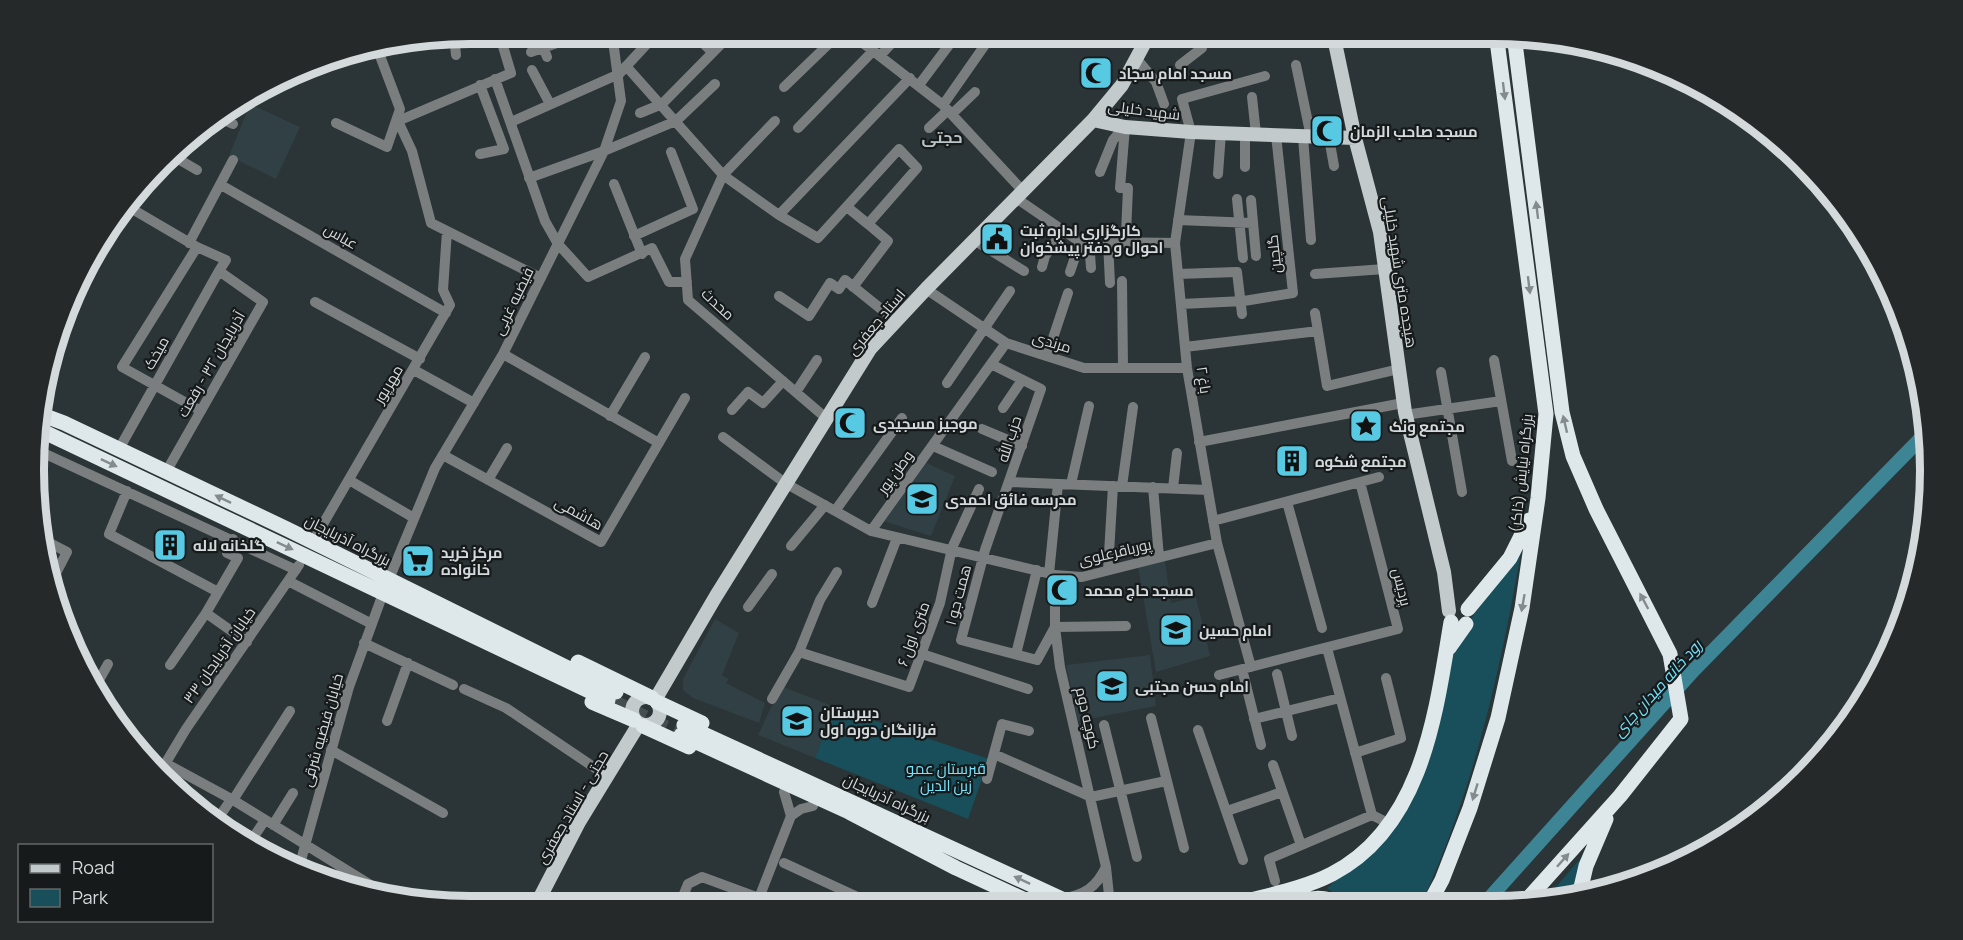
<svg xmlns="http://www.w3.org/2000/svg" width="1963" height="940" font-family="Manrope,Cairo,sans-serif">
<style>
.built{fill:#304044}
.green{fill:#184f5a}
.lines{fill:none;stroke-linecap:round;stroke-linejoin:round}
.river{stroke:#3d8494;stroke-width:14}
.highway-tunnel{stroke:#444d4f;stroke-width:15;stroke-dasharray:15 8;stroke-linecap:butt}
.minor{stroke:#7a7e7f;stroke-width:10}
.major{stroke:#c2cacc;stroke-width:14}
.highway{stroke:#dee8eb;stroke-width:15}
.oneway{fill:#848b8d}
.labels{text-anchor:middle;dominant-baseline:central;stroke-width:4.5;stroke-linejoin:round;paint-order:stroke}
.poi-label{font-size:15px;font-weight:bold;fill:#d4dadb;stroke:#171a1b;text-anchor:start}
.street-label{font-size:15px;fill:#d4dadb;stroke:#171a1b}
.park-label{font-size:15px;fill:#79e4fd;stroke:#171a1b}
.neighbourhood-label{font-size:16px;font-weight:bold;fill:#bac4c7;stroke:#171a1b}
.water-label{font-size:16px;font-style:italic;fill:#74e0f9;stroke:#171a1b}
.rim{fill:none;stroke:#d4dadb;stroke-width:8}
</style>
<rect width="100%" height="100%" fill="#2b3436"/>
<path class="built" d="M250,104L300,127L276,179L229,156Z
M922,461L955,476L931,536L883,521Z
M1165,561L1171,603L1196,597L1210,656L1156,672L1138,567Z
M715,619L739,633L722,675L729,679L726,683L765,703L759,723L693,698L683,690V679Z
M1150,655L1156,706L1078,721L1066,665Z
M781,686L835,707L815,758L758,735Z"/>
<path class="green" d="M1521,552C1501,668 1475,783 1427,891L1419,904H1348L1327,888L1378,844L1407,806L1450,653L1463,629Z
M835,707L989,759L968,819L815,758Z
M1586,852L1571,898L1542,903Z"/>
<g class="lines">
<path class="river" d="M1485,903L1693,671L1926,433"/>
<path class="highway-tunnel" d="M611,701L681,735"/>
<path class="minor" d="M538,33L547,57
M693,33L712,52
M850,33L943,105L1023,191
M454,36L456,55
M531,52L586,33
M880,56L901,33
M1136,58L1156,82L1164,104
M1180,65L1202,48L1189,33
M1296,65L1311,137
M626,66L723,175L779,215L818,238L899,149L917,168L868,224L888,241L853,287
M532,70L550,104
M495,79L545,221L558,244L588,277L652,248L669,282H687
M919,85L958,33
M784,87L840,33
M1252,97L1256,134
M943,105L987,42
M640,113L662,104L732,33
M952,114L975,92
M217,117L233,124
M398,121L412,151L431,223L541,278
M398,121L511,73L499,33
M775,121L723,175L685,259L688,300L826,418
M511,122L619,74L657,33
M336,123L387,147L400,109L377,48
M1125,127L1120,188H1128L1126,233
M798,128L873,51
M929,128L948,110
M1245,134V167
M1303,137L1311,240
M1329,138L1334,166
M480,154L504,149L480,85
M173,156L197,170
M1100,172L1113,140L1124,127
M1218,174L1221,133
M529,178L604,151L676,121L715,84
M614,184L642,254
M221,185L446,313
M1016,198L1080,242L1070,272
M1237,199L1243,258
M1251,200L1256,256
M127,206L197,247L226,260L219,271L263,302L166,472
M847,207L868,224
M779,215L910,78
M1178,220L1253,223
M634,236L693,209L671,152
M974,240L1024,271
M1080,242L1089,241L1091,268
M189,243L233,160
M197,247L122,367L201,411
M1042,267L1045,256L1063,231
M1178,274L1237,272L1242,314
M1315,274L1385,269
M1122,281L1123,367
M1110,283L1108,242L1175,243
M926,289L1006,343L1084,368H1187
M779,296L809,316L830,283L839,289L845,280L896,321
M315,302L420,359
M1181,304L1244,301L1293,293L1276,135
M1315,313L1327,386L1399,369
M1185,347L1318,331
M503,354L659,443
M1047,356L1068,293
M1494,360L1512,461
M991,364L1041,389L985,550L961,640L1037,660L1055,627L1126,626
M414,370L474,403
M1441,372L1462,492
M947,383L1010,291
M796,392L817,360
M1003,408L1022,380
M732,410L748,392L763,403L783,381
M1405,415L1501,401
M610,416L645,357
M982,429L1022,446
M723,437L785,483L871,531L1055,575L1082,577L1217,543
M1199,442L1403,403
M933,446L992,472
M119,449L219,271
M39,451L296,570
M443,455L601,542L685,398
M349,480L414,518
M488,480L507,448
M1010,482L1208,490
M1071,484L1089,406
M1122,486L1133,407
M1153,487L1159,557
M1173,488L1177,453
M127,491L109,534L218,592
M1287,502L1322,628
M835,511L902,418
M1213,521L1379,477
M871,531L1006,343
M40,538L67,552L53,579
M312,543L450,305L443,290L447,231
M791,546L825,505
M1108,570L1113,486
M392,572L435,468L503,354L604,151L621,101L612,33
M1049,574L1058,484
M1055,575V627L1060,667L1106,867
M288,581L372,624
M872,603L897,538
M748,607L772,574
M206,613L247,642
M364,643L453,685
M1327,648L1372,815L1388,823
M799,652L909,687L940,603L952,548L979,489
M922,654L1028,689
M1016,654L1037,570
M170,665L206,613L238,558L227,553L233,539
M1251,667L1217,543L1187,368L1175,243L1191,132L1182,99L1265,76
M1242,669L1261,745
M1277,674L1292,736
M1219,675L1398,629L1360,482
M94,689L108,664
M464,689L506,708L607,776
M772,699L799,652L820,600L837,572
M1151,718L1184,848
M1254,719L1340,698
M387,721L408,663
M1104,725L1137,857
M1198,730L1243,860
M331,750L443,813
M1355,753L1401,738L1386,678
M994,754L1091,797L1166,781
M165,763L233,800L395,900
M1273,765L1301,845
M159,774L186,729L299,565
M987,779L1002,724L1029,731
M784,792L791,816L801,809L813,806
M233,800L290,711
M1227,811L1282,792
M217,820L228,804
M273,825L293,793
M251,841L265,820
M784,863L877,906
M298,871L349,687L381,599
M1275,881L1269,859L1372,815
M759,898L791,816
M1062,899C1085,894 1096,888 1106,867L1110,905
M679,906L688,884L702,877L781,906"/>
<path class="major" d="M1333,33L1355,138L1380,232L1405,412L1444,572L1449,611
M1093,120L1125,127L1191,132L1355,138
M632 711a14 14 0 1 1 28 0a14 14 0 1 1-28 0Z
M655,700L716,596L870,349L926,289L1093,120L1122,85L1150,33
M535,907L579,822L639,724"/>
<path class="highway" d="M1514,35L1562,412L1573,456L1596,509L1670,654L1681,719L1620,796L1524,903
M40,414L64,423L287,529L616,692
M40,430L608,700
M1468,609L1510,558L1529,520
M1449,648L1466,624
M578,662L652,698
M592,702L634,720
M657,702L702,723
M684,725L1075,905
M643,726L689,747
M681,735L849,812L956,868L1036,905
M1579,896L1586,866L1606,819
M1236,904C1268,895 1303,889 1332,874C1423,827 1436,712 1451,622
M1293,904C1307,897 1326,896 1341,904
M1429,904L1442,880L1470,808L1498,718L1522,608L1538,498L1546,414L1496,33"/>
</g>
<defs><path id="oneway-solid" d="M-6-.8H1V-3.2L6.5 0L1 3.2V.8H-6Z" transform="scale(1.5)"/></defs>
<g class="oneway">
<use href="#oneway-solid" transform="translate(1504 91) rotate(83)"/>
<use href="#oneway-solid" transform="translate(1537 210) rotate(-97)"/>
<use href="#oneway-solid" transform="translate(1529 285) rotate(83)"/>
<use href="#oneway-solid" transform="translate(1565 424) rotate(-103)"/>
<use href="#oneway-solid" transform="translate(109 463) rotate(25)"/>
<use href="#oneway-solid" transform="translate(223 499) rotate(-154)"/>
<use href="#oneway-solid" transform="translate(285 546) rotate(25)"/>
<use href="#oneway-solid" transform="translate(1644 601) rotate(-118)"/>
<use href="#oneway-solid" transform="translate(1523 603) rotate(100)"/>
<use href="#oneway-solid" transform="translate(1475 792) rotate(107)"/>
<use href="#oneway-solid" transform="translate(1563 860) rotate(-48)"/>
<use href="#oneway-solid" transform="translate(1022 880) rotate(-155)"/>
</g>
<defs>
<g id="mosque-square" transform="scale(1.725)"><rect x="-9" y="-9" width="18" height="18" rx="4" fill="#57c9e2" stroke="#171a1b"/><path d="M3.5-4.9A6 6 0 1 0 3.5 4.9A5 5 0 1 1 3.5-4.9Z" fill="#111"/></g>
<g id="civic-square" transform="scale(1.725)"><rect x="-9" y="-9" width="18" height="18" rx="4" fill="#57c9e2" stroke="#171a1b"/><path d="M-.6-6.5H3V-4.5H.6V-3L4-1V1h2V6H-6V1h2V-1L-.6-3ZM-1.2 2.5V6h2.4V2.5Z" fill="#111"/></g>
<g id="sight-square" transform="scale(1.725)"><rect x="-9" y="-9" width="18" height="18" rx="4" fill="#57c9e2" stroke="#171a1b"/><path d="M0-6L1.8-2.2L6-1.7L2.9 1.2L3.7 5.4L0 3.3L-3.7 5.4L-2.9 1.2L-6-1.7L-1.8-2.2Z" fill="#111"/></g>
<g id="building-square" transform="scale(1.725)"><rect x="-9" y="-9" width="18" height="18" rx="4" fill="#57c9e2" stroke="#171a1b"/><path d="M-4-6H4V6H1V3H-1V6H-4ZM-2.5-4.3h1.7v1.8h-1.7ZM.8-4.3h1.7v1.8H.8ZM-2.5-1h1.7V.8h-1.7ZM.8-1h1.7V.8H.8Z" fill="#111"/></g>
<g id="school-square" transform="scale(1.725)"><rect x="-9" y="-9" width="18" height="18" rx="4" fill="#57c9e2" stroke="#171a1b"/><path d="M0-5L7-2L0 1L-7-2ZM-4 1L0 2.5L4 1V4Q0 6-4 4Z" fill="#111"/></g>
<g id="supermarket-square" transform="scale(1.725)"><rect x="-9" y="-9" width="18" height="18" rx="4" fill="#57c9e2" stroke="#171a1b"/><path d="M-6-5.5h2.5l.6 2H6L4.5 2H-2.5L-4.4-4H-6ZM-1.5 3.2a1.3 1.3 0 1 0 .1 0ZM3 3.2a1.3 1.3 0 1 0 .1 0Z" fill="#111"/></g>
</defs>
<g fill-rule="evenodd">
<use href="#mosque-square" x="1096" y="73"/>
<use href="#mosque-square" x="1327" y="131"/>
<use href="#civic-square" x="997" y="239"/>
<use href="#mosque-square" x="850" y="423"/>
<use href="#sight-square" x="1366" y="426"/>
<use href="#building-square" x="1292" y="461"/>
<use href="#school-square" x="922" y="499"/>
<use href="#building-square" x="170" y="545"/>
<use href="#supermarket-square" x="418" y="561"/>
<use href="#mosque-square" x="1062" y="590"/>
<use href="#school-square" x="1176" y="630"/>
<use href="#school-square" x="1112" y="686"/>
<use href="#school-square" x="797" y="721"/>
</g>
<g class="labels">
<g class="poi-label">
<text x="1119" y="73">مسجد امام سجاد</text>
<text x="1350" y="131">مسجد صاحب الزمان</text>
<text x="1020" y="230">کارگزاری اداره ثبت<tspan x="1020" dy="17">احوال و دفتر پیشخوان</tspan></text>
<text x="873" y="423">موجیز مسجیدی</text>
<text x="1389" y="426">مجتمع ونک</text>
<text x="1315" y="461">مجتمع شکوه</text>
<text x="945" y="499">مدرسه فائق احمدی</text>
<text x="193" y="545">گلخانه لاله</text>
<text x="441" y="552">مرکز خرید<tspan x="441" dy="17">خانواده</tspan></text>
<text x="1085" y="590">مسجد حاج محمد</text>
<text x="1199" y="630">امام حسین</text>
<text x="1135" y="686">امام حسن مجتبی</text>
<text x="820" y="712">دبیرستان<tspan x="820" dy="17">فرزانگان دوره اول</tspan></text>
</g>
<g class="street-label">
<text transform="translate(1144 110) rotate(7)">شهید خلیلی</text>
<text transform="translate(341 236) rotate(30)">عباس</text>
<text transform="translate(1274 254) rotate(-96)">گلچین</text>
<text transform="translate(1400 272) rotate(81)">هیجده متری شهید خلیلی</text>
<text transform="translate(513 301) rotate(-64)">فیضیه غربی</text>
<text transform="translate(718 304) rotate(43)">محدث</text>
<text transform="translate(876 322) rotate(-50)">استاد جعفری</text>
<text transform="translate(1052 342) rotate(17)">مرندی</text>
<text transform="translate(156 353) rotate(-61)">میخک</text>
<text transform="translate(211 364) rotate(-60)">آذربایجان ۳۲ - رفعت</text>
<text transform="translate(1204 380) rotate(81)">باغ ۲</text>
<text transform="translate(388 384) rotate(-59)">مهرپور</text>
<text transform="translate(1009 439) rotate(-72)">حزب الله</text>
<text transform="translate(895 472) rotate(-54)">وطن پور</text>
<text transform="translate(1521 473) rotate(-84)">بزرگراه نیایش (ذاکر)</text>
<text transform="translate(579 513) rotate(29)">هاشمی</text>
<text transform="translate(348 540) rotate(27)">بزرگراه آذربایجان</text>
<text transform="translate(1115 552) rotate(-13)">پورباقرعلوی</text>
<text transform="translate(1402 587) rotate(76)">پردیس</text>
<text transform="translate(958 595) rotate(-75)">همت جو ۱</text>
<text transform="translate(913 634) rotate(-70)">۶ متری اول</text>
<text transform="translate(219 655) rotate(-55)">خیابان آذربایجان ۳۳</text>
<text transform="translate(1088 718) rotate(77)">کوچه دوم</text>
<text transform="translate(322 730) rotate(-74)">خیابان فیضیه شرقی</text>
<text transform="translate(887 798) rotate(25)">بزرگراه آذربایجان</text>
<text transform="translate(572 807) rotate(-60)">حجتی - استاد جعفری</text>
</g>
<g class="park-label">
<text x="946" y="768">قبرستان عمو<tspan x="946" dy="17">زین الدین</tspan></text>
</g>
<g class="neighbourhood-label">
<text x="942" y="137">حجتی</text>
</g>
<g class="water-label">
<text transform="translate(1657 688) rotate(-48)">رود خانه میدان چای</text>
</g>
</g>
<path d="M0 0H1963V940H0ZM470 44H1494A426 426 0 0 1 1920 470V470A426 426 0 0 1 1494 896H470A426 426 0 0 1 44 470V470A426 426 0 0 1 470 44Z" fill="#26292a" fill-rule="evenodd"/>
<path class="rim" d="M470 44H1494A426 426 0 0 1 1920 470V470A426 426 0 0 1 1494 896H470A426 426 0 0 1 44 470V470A426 426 0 0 1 470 44Z"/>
<rect x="18" y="844" width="195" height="78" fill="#171a1b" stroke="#636768" stroke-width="1.5"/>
<rect x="30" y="864" width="30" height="9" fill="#c2cacc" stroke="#636768" stroke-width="1.5"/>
<text x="72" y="874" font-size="18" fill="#d4dadb">Road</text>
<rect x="30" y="889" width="30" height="18" fill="#184f5a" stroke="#636768" stroke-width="1.5"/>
<text x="72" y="904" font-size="18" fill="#d4dadb">Park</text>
</svg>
